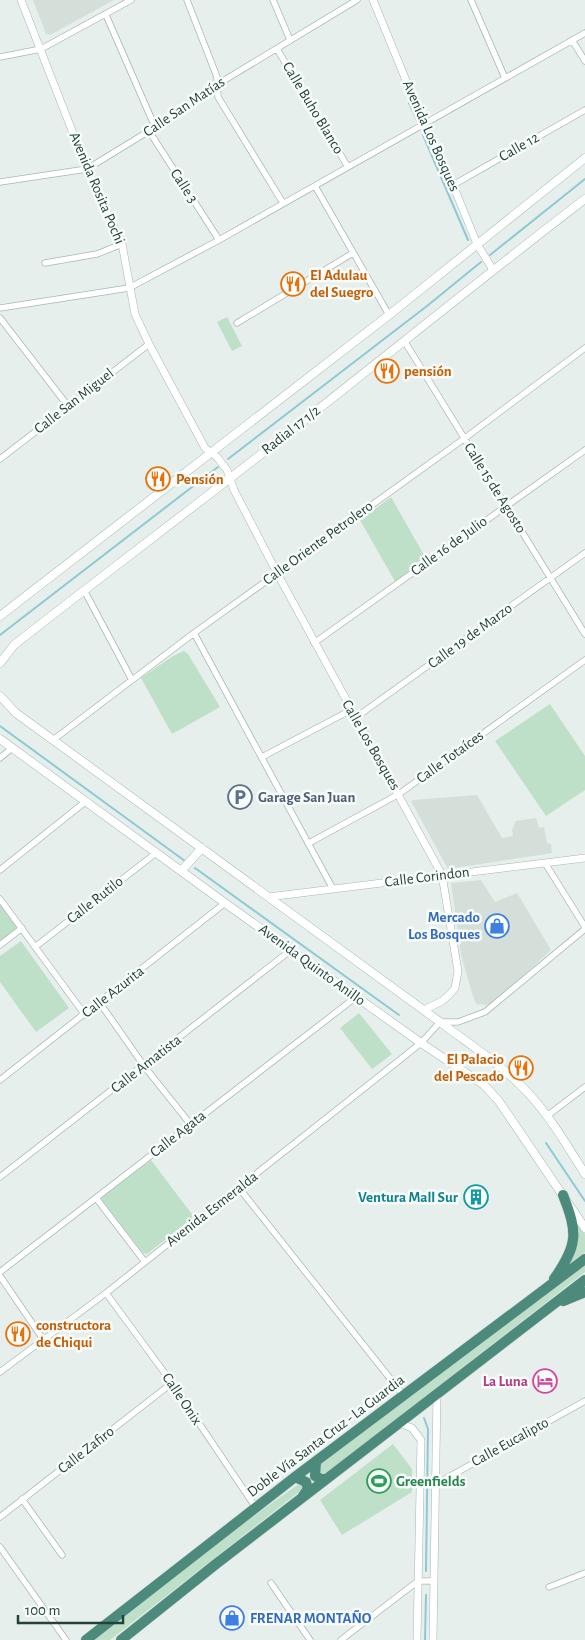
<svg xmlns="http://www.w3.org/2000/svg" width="585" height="1640" font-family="'Alegreya Sans',sans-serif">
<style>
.built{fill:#d4dfda}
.green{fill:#bfe0c8}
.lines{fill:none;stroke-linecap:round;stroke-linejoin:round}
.stream{stroke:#8ec9d4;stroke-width:2}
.minor-casing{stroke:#a8b8b2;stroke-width:7}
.tertiary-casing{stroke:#a8b8b2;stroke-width:8}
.secondary-casing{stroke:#a4bbb3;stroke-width:9}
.trunk-casing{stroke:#c2cac8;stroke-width:11}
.minor{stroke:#fff;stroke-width:5.5}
.tertiary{stroke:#fff;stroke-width:7}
.secondary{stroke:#fff;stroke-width:8}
.trunk{stroke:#4c8a7c;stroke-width:10}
.labels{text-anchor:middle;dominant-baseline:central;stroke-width:5;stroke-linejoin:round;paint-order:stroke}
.street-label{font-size:15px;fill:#24423a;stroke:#f7fbf9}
.food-label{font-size:15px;font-weight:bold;fill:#c56008;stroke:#f7fbf9;text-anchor:start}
.service-label{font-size:15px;font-weight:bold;fill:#4e5e75;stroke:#f7fbf9;text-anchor:start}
.shop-label{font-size:15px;font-weight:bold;fill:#366cbe;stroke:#f7fbf9;text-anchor:end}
.culture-label{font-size:15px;font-weight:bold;fill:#0d838f;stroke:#f7fbf9;text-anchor:end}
.hotel-label{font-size:15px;font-weight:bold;fill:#b23c85;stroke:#f7fbf9;text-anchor:end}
.leisure-label{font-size:15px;font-weight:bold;fill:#27864d;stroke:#f7fbf9;text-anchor:start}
</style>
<rect width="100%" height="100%" fill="#e6efeb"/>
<path class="built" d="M33,0H114L50,35L46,34Z
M477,795L502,838L513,836L512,830L516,821L536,818L539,828L544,827L547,843L551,844L552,853L448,869L412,803V800Z
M481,880L495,902L517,893L551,950L494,1003L486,1005L476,1004L472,993L461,955L451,883Z"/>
<path class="green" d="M227,317L242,346L232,351L217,322Z
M391,497L428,562L397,585L360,520Z
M184,651L188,654L220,707L172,734L141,678L173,656Z
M550,704L585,756V790L546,816L495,741Z
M0,905L17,926V929L0,942Z
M21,941L69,1008L36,1032L0,982V956Z
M359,1013L392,1054L372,1069L340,1028Z
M151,1160L194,1217L147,1254L143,1253L102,1200L103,1196Z
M574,1218L585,1234V1252L565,1267Z
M585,1263V1272L324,1475L317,1472L320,1465L403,1400Z
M393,1444L412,1469V1492L342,1535L320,1500Z
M300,1483L304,1488L110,1640H93L244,1523Z"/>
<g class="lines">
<path class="stream" d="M409,103L417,120
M423,135L468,240
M490,255L585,179
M228,459L427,306L481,262
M0,635L218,467
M0,726L185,861
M195,868L399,1015
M546,1143L585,1201
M424,1418L428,1429L426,1571
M425,1640L426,1595"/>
<g class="minor-casing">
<path id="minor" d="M187,0L217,77L218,97L283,203
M273,0L290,40
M471,0L505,78
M106,15L155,127
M572,40L585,61
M277,49L348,167
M0,57L41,49L131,0
M149,131L219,240
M0,182L87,169L149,131L218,84L357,0
M453,185L585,110
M315,186L389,315
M45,263L97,254L122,244
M0,308L129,288L219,240L585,33
M0,318L68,406
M237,323L353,253
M405,342L585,634
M0,459L149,344
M84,590L132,680
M194,633L333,889
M314,643L585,450
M355,718L585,553
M53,740L194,633L465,438L585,348
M262,757L351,710
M0,758L12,748
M309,843L399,794L585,660
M545,863L585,927
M0,870L85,802
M0,899L85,1015
M0,945L22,928
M35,947L156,853
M100,1003L144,1066L191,1125
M0,1080L225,903
M547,1116L585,1087
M0,1177L291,950
M239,1188L404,1396
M96,1198L145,1262
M0,1272L356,997
M0,1276L43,1339
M106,1293L172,1383L256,1508
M0,1372L106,1293L421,1043L440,1022H458L485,1012L585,929
M436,1484L585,1401
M22,1499L62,1555
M0,1517L172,1383
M0,1547L66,1640
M271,1583L310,1640
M549,1587L585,1573
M341,1640L418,1581H434"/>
</g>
<g class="tertiary-casing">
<path id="tertiary" d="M21,0L87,169L122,244L135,314L149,344L205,448L217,457L227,470L234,490L277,573L442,875L458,971L455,988L449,995L442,1001L424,1010
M373,0L424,124L453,185L477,244L493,270
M268,897L585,858
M399,1423L412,1428L421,1440L417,1640
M433,1640L437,1394"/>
</g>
<g class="secondary-casing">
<path id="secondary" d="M0,616L389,315L585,158
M0,663L14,645C103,575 194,507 283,437C384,358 483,277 585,199
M0,696L16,713L440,1022C470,1045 504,1066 530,1095C551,1118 568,1147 585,1174
M0,739L225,903L421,1043L484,1085L498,1100L585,1228
M181,871L202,848"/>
</g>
<g class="trunk-casing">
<path id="trunk" d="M554,1279C578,1245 578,1233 563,1195
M563,1301L585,1292
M316,1462L315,1476L321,1479H326
M295,1477L306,1482L308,1489L303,1496
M86,1640L295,1477L585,1259
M121,1640L216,1564L585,1280"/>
</g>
<use href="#minor" class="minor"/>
<use href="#tertiary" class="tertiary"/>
<use href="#secondary" class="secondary"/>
<use href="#trunk" class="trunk"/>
</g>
<defs>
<g id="restaurant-ring" transform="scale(1.25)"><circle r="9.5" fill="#f7fbf9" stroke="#e8710a" stroke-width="1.5"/><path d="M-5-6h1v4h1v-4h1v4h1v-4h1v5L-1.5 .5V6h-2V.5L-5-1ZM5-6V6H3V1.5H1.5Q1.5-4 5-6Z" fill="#e8710a"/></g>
<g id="parking-ring" transform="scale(1.25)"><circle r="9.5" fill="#f7fbf9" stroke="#5c6f8a" stroke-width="1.5"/><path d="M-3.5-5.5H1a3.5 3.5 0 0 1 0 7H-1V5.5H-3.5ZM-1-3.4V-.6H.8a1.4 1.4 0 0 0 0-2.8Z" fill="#5c6f8a"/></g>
<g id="shop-ring" transform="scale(1.25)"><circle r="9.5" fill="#f7fbf9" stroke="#3f7fe0" stroke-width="1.5"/><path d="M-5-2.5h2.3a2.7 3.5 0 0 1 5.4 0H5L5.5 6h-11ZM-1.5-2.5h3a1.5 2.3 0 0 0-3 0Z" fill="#3f7fe0"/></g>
<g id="building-ring" transform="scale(1.25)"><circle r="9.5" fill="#f7fbf9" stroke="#0f9aa8" stroke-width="1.5"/><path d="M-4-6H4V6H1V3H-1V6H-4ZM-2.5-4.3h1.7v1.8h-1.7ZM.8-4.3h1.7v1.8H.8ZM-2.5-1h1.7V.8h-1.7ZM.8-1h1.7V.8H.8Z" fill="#0f9aa8"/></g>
<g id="hotel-ring" transform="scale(1.25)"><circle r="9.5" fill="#f7fbf9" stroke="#d1479c" stroke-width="1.5"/><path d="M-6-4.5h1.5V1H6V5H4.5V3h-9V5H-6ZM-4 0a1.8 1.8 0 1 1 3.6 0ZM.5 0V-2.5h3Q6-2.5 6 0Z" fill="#d1479c"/></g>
<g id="stadium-ring" transform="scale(1.25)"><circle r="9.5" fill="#f7fbf9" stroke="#2e9e5b" stroke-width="1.5"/><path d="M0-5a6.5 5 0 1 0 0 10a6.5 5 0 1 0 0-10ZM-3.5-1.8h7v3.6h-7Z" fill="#2e9e5b"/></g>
</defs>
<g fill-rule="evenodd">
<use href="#restaurant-ring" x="293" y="284"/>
<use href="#restaurant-ring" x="387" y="371"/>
<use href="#restaurant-ring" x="158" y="479"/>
<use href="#parking-ring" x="240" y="797"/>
<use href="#shop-ring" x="497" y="926"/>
<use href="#restaurant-ring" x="521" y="1068"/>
<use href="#building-ring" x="476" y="1197"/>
<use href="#restaurant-ring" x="18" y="1334"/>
<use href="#hotel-ring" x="545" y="1381"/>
<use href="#stadium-ring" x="379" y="1481"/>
<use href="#shop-ring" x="232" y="1618"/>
</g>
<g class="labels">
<g class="street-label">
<text transform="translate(184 107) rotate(-34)">Calle San Matías</text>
<text transform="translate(313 108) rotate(59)">Calle Buho Blanco</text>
<text transform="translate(431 136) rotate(66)">Avenida Los Bosques</text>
<text transform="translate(519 147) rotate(-30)">Calle 12</text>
<text transform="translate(184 186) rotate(57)">Calle 3</text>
<text transform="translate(97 188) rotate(67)">Avenida Rosita Pochi</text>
<text transform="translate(74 401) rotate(-38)">Calle San Miguel</text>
<text transform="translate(291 430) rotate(-38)">Radial 17 1/2</text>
<text transform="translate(495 488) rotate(58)">Calle 15 de Agosto</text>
<text transform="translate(318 543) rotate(-36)">Calle Oriente Petrolero</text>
<text transform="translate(449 546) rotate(-36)">Calle 16 de Julio</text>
<text transform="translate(470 636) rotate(-36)">Calle 19 de Marzo</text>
<text transform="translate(371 745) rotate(60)">Calle Los Bosques</text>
<text transform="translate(450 757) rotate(-36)">Calle Totaíces</text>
<text transform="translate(427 877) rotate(-7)">Calle Corindon</text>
<text transform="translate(95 900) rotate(-38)">Calle Rutilo</text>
<text transform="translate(312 965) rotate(36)">Avenida Quinto Anillo</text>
<text transform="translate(113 992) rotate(-38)">Calle Azurita</text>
<text transform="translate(146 1064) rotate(-38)">Calle Amatista</text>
<text transform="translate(178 1134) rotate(-38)">Calle Agata</text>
<text transform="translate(212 1209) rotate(-38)">Avenida Esmeralda</text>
<text transform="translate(182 1399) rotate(56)">Calle Onix</text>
<text transform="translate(326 1436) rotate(-37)">Doble Vía Santa Cruz - La Guardia</text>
<text transform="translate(510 1442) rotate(-29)">Calle Eucalipto</text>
<text transform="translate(86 1450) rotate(-38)">Calle Zafiro</text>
</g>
<g class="food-label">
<text x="310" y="275">El Adulau<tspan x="310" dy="17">del Suegro</tspan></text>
<text x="404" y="371">pensión</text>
<text x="176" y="479">Pensión</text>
<text x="504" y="1059" text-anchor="end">El Palacio<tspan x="504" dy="17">del Pescado</tspan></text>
<text x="36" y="1325">constructora<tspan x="36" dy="17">de Chiqui</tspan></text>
</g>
<g class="service-label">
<text x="258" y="797">Garage San Juan</text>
</g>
<g class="shop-label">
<text x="480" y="917">Mercado<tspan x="480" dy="17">Los Bosques</tspan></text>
<text x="250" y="1618" text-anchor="start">FRENAR MONTAÑO</text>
</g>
<g class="culture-label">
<text x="458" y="1197">Ventura Mall Sur</text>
</g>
<g class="hotel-label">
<text x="528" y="1381">La Luna</text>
</g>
<g class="leisure-label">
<text x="396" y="1481">Greenfields</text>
</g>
</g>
<path d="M18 1615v8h105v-8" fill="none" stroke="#24423a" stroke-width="2.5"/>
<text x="25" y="1615" font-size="15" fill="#24423a" stroke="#f7fbf9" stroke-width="4" paint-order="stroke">100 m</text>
</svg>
